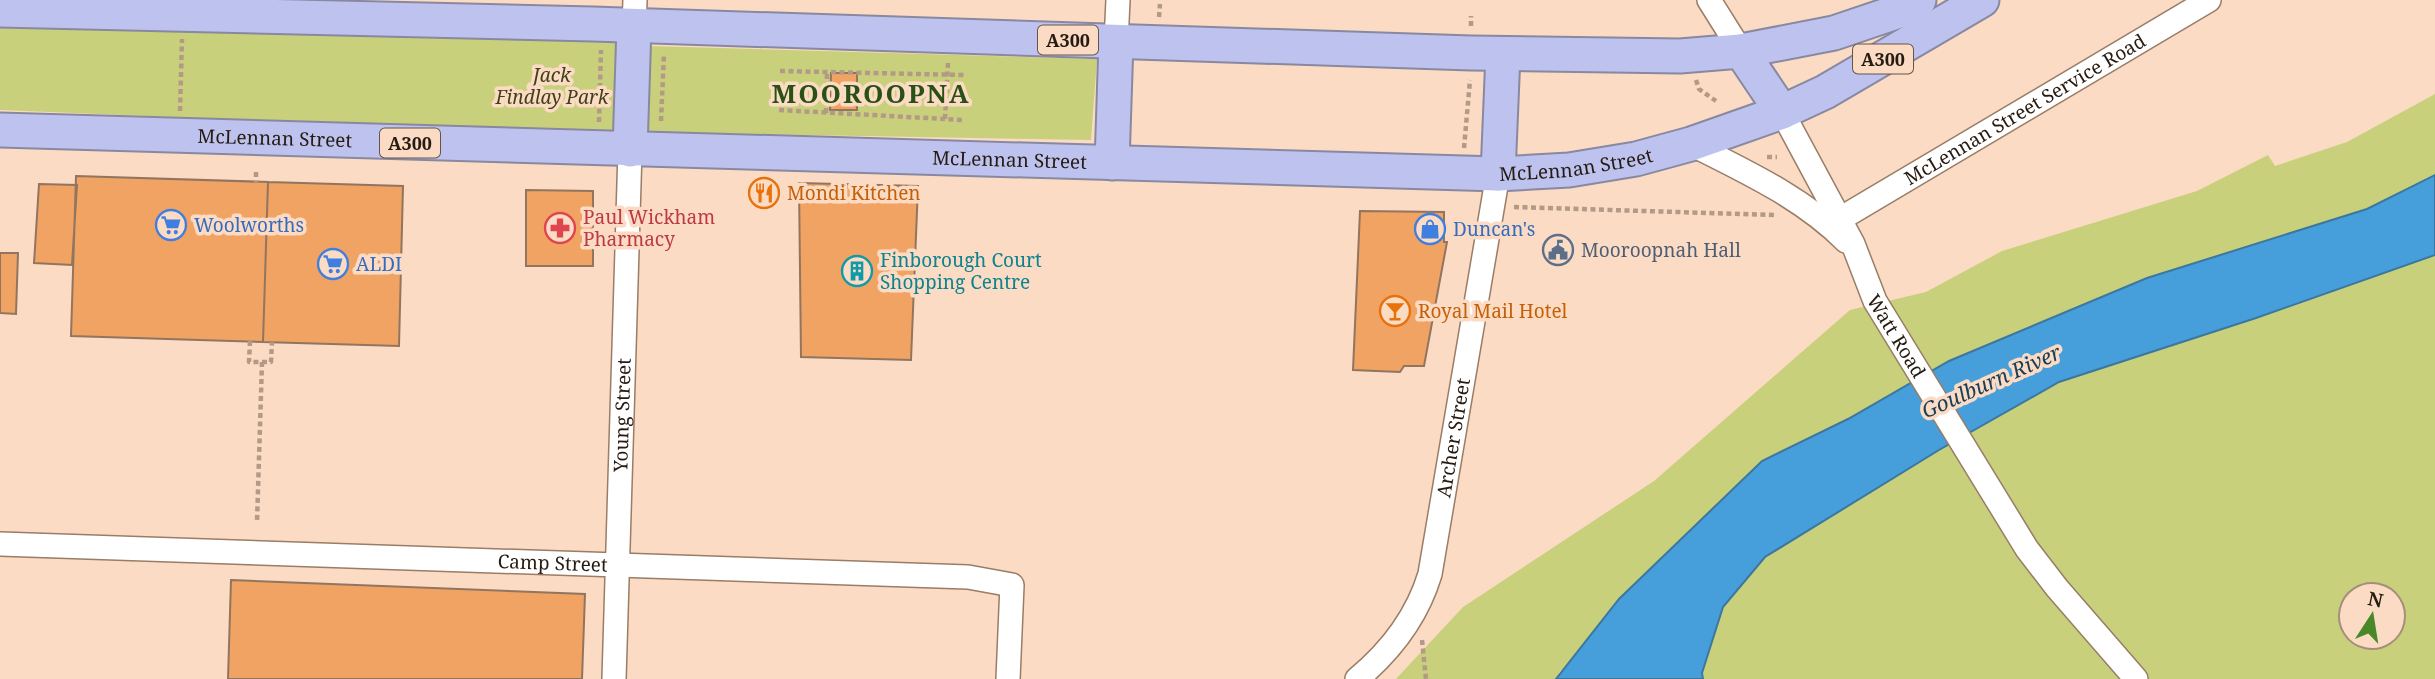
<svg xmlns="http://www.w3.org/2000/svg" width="2435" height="679" font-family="'Noto Serif',serif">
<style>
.green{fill:#c8d07c;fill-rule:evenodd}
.water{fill:#469edb;stroke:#3c779f;stroke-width:2}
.building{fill:#f1a363;stroke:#91755f;stroke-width:2}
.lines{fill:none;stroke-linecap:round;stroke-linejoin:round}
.minor-casing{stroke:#997d67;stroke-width:26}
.highway-casing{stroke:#8888a1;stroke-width:37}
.path{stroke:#b39a87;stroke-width:4.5;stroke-dasharray:5 3.5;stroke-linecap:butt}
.minor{stroke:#fff;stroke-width:23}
.highway{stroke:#bdc3ee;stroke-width:33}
.labels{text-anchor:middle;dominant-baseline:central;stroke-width:7;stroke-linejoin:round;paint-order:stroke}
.shield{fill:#fbdbc3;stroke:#665547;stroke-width:2}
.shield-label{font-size:18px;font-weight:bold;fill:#261b12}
.park-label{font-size:19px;font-style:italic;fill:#3e4118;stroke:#fbdbc3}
.street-label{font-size:19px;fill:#261b12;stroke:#fbdbc3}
.food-label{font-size:19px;fill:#c56008;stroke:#fbdbc3;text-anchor:start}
.health-label{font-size:19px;fill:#be3a42;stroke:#fbdbc3;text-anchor:start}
.shop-label{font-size:19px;fill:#366cbe;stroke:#fbdbc3;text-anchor:start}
.service-label{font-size:19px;fill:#4e5e75;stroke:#fbdbc3;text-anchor:start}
.culture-label{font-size:19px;fill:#0d838f;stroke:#fbdbc3;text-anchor:start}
.water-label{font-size:21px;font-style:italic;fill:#193e57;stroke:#fbdbc3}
.district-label{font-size:26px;font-weight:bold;letter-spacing:2px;fill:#295115;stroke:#fbdbc3}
</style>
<rect width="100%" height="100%" fill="#fbdbc3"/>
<path class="green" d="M0,24L622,41L615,135L0,110Z
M649,46L1097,59L1091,140L641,132Z
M2435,94V175L2367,209L2147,278L1949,361L1848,419L1762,461L1559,673L1556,679H1396L1463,607L1654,481L1850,310L1926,292L2002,251L2197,191L2268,155L2275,166L2347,142Z
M2435,255V679H1703L1702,673L1723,607L1765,557L1939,450L2059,382L2256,318ZM2351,595H2393V637H2351Z"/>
<path class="water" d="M2435,175V255L2256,318L2059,382L1939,450L1765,557L1723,607L1702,673L1703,679H1556L1619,599L1762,461L1848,419L1949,361L2147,278L2367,209Z"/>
<path class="building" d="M831,73H857V110H830Z
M76,176L268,182L263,342L71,336Z
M268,182L403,186L399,346L263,342Z
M799,183L918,186L911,360L801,357Z
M39,184L77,185L72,265L34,263Z
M526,190L593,191V266H526Z
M1360,211L1444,212V242H1447L1424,366H1404L1400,372L1353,370Z
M0,253H18L16,314L0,313Z
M231,580L585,594L582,679H228Z"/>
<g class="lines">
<g class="minor-casing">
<g id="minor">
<path d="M1709,0L1741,51"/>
<path d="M634,26L635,0"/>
<path d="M1116,42L1118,0"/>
<path id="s1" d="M1782,112L1853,244L1875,301L2027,549L2057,588L2136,679"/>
<path d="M1691,144C1745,171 1803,198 1846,241"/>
<path id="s2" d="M1840,219L2209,0"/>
<path id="s3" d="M0,544L968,577L1012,585L1008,679"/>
<path id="s4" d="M614,679L630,150"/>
<path id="s5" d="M1357,679C1392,650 1417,617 1430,574L1498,174"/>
</g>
</g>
<g class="highway-casing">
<g id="highway">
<path d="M0,10L593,24L1471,53L1680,56L1741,51L1834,33L1899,11L1919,0"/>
<path d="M1741,51L1782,112"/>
<path id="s6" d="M0,130L1498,174L1569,170L1636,159L1691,144L1782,112L1825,92L1982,0"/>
<path d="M630,150L634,26"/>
<path d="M1112,163L1116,42"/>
<path d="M1498,174L1503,54"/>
</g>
</g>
<path class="path" d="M1159,17L1160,4
M1471,26V16
M948,63L945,119L962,120
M780,71L964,75
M1696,80L1699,89L1716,101
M779,110L945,119
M180,111L182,39
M826,113L827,72
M661,121L664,53
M599,122L601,50
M1464,148L1470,80
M1767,157H1777
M256,172V182
M1514,207L1774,215
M250,341L249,362H262L257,522
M262,362H271L272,342
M1422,640L1426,679"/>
<use href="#minor" class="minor"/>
<use href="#highway" class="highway"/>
</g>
<defs>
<g id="restaurant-ring" transform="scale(1.575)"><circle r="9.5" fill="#fbdbc3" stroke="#e8710a" stroke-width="1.5"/><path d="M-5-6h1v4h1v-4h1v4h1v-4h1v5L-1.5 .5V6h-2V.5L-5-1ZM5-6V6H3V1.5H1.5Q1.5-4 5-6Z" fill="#e8710a"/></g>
<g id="supermarket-ring" transform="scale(1.575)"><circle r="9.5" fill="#fbdbc3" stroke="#3f7fe0" stroke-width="1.5"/><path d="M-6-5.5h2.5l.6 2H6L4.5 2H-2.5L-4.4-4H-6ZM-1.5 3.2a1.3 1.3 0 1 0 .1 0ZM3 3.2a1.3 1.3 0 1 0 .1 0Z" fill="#3f7fe0"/></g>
<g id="pharmacy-ring" transform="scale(1.575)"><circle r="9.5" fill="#fbdbc3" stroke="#e0444e" stroke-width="1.5"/><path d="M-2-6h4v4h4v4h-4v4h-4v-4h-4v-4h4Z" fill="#e0444e"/></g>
<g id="shop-ring" transform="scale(1.575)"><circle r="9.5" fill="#fbdbc3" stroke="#3f7fe0" stroke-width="1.5"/><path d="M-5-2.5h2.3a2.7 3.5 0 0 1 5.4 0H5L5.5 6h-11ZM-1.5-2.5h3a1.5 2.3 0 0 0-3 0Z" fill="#3f7fe0"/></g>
<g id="civic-ring" transform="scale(1.575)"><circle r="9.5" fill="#fbdbc3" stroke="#5c6f8a" stroke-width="1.5"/><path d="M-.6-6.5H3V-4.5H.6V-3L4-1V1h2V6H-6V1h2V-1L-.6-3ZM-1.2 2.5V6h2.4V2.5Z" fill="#5c6f8a"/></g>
<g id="building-ring" transform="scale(1.575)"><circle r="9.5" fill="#fbdbc3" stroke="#0f9aa8" stroke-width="1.5"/><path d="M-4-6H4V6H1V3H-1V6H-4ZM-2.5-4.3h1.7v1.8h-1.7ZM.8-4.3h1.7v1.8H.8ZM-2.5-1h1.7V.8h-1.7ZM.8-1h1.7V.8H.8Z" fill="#0f9aa8"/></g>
<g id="bar-ring" transform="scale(1.575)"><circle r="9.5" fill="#fbdbc3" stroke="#e8710a" stroke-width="1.5"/><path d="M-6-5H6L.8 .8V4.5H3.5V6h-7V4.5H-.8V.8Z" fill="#e8710a"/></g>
</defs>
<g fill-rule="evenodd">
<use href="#restaurant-ring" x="764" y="193"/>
<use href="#supermarket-ring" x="171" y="225"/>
<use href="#pharmacy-ring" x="560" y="228"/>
<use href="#shop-ring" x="1430" y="229"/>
<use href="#civic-ring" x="1558" y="250"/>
<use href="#supermarket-ring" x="333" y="264"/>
<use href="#building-ring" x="857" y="271"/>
<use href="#bar-ring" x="1395" y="311"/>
</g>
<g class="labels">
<g class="shield">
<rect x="1038" y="25.5" width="60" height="29" rx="5"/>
<rect x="1853" y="44.5" width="60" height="29" rx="5"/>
<rect x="380" y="128.5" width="60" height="29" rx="5"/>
</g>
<g class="shield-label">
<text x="1068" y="40">A300</text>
<text x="1883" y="59">A300</text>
<text x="410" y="143">A300</text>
</g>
<g class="park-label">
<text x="552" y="75">Jack<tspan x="552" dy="22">Findlay Park</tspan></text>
</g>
<g class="street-label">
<text stroke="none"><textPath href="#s2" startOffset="215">McLennan Street Service Road</textPath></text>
<text stroke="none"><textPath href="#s6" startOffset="275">McLennan Street</textPath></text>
<text stroke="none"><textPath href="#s6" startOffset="1010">McLennan Street</textPath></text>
<text stroke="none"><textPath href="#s6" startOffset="1577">McLennan Street</textPath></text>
<text stroke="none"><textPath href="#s1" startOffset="252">Watt Road</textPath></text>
<text stroke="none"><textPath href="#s4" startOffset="264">Young Street</textPath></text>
<text stroke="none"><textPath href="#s5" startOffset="268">Archer Street</textPath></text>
<text stroke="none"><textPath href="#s3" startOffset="553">Camp Street</textPath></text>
</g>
<g class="food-label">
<text x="787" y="193">Mondi Kitchen</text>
<text x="1418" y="311">Royal Mail Hotel</text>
</g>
<g class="health-label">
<text x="583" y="217">Paul Wickham<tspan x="583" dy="22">Pharmacy</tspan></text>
</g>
<g class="shop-label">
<text x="194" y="225">Woolworths</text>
<text x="1453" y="229">Duncan's</text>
<text x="356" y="264">ALDI</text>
</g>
<g class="service-label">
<text x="1581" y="250">Mooroopnah Hall</text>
</g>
<g class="culture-label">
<text x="880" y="260">Finborough Court<tspan x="880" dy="22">Shopping Centre</tspan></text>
</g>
<g class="water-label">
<text transform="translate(1991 381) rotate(-24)">Goulburn River</text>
</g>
<g class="district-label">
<text x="871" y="93">MOOROOPNA</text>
</g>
</g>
<g transform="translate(2372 616) rotate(12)"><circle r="33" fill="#fbdbc3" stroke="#a68e7c" stroke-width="2"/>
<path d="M0-5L12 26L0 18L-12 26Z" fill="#488828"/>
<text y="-10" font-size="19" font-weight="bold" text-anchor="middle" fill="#261b12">N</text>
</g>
</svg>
